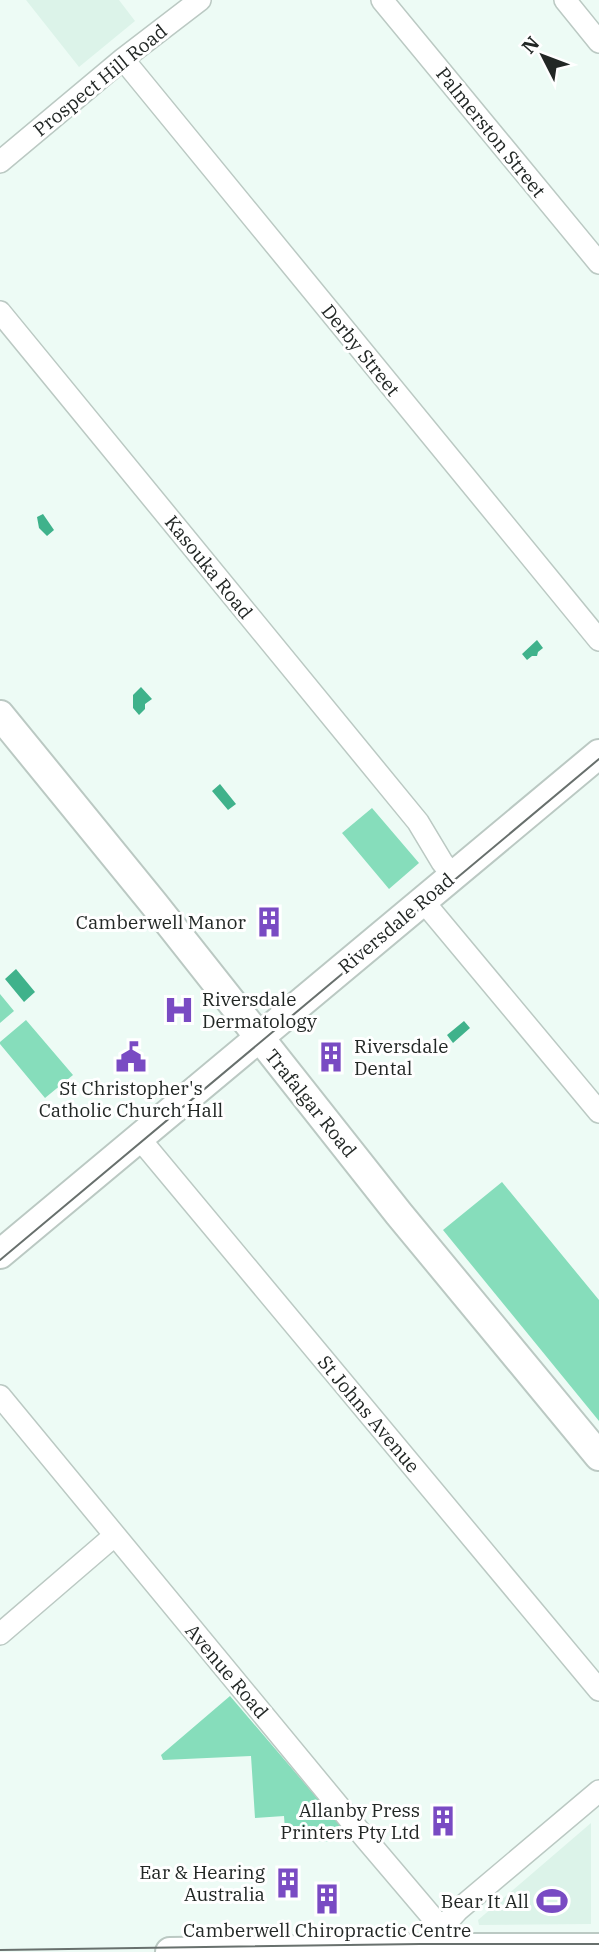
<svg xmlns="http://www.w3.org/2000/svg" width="599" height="1952" font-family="'IBM Plex Serif',serif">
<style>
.built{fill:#dcf3e9}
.green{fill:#86ddbb}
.water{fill:#3fb28b}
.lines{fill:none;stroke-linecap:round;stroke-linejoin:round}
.minor-casing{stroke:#bbc9c3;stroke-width:24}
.major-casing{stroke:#bbc9c3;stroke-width:32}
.minor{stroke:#fff;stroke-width:21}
.major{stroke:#fff;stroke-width:28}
.tram{stroke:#68706d;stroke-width:2}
.labels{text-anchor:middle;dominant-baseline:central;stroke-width:6;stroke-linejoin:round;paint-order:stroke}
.street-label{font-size:19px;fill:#222725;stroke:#fff}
.poi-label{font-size:19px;fill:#222725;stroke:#fff;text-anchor:end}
</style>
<rect width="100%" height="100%" fill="#edfbf5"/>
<path class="built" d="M26,0H119L135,21L79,67Z
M591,1823V1924L479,1925L478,1920Z"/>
<path class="green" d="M372,808L419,863L389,889L342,833Z
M0,994L14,1011L0,1023Z
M26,1020L73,1075L45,1098L0,1044V1042Z
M502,1182L599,1300V1421L443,1230Z
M230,1696L353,1840L312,1842L311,1829L285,1830L284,1816L255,1818L251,1756L163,1760L161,1755Z"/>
<path class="water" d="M43,514L54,530L47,536L39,528L37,517Z
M537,640L543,648L538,652L537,656H532L527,660L522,654Z
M141,687L152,699L145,704V709L139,715L133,708V695Z
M220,784L236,804L228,810L212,791Z
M16,969L35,992L24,1002L5,979Z
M464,1021L470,1028L453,1043L447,1035Z"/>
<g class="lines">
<g class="minor-casing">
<path id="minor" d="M382,0L599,263
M565,0L599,42
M123,59L599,640
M0,162L123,59L200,0
M0,312L418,822L442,862L453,876
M423,901L599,1112
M139,1138L599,1690
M0,1396L365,1838L444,1931V1948
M0,1634L114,1536
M444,1931L449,1920L458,1910L599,1791"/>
</g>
<g class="major-casing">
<path id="major" d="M0,715L154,904L399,1214L599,1456
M0,1254L599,754
M170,1952L444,1948H599"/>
</g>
<use href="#minor" class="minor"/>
<use href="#major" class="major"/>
<path class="tram" d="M0,1260L599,759
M0,1950L420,1944H599"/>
</g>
<defs>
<g id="building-bare" transform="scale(2.415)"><path d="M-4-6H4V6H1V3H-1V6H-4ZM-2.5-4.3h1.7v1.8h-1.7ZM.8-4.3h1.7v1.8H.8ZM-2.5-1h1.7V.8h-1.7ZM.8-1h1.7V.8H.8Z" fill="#794bc3" stroke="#fff" stroke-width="2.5" paint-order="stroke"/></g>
<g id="hospital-bare" transform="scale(2.415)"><path d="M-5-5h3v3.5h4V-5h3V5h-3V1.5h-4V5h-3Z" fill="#794bc3" stroke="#fff" stroke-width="2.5" paint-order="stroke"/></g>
<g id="civic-bare" transform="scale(2.415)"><path d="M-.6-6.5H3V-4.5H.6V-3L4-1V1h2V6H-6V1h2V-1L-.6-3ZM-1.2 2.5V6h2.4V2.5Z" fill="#794bc3" stroke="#fff" stroke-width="2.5" paint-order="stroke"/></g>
<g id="stadium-bare" transform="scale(2.415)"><path d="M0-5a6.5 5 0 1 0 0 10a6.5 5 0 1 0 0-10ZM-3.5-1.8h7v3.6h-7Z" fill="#794bc3" stroke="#fff" stroke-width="2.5" paint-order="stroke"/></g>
</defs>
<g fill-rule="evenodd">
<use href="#building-bare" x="269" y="922"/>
<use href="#hospital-bare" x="179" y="1010"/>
<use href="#civic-bare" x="131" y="1057"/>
<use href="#building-bare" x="331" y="1057"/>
<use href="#building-bare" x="443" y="1821"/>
<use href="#building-bare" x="288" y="1883"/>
<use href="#building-bare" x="327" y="1899"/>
<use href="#stadium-bare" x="552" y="1901"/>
</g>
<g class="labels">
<g class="street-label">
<text transform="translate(100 80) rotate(-39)">Prospect Hill Road</text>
<text transform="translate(491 132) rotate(51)">Palmerston Street</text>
<text transform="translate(361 350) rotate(51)">Derby Street</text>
<text transform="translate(209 567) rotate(51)">Kasouka Road</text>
<text transform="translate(396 923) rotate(-40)">Riversdale Road</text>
<text transform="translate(311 1103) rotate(51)">Trafalgar Road</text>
<text transform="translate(369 1414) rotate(50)">St Johns Avenue</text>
<text transform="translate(227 1671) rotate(50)">Avenue Road</text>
</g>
<g class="poi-label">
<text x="246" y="922">Camberwell Manor</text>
<text x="202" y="999" text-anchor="start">Riversdale<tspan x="202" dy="22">Dermatology</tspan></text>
<text x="354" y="1046" text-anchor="start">Riversdale<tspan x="354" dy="22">Dental</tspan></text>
<text x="131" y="1088" text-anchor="middle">St Christopher's<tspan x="131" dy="22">Catholic Church Hall</tspan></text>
<text x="420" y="1810">Allanby Press<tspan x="420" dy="22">Printers Pty Ltd</tspan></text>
<text x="265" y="1872">Ear &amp; Hearing<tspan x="265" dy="22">Australia</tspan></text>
<text x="529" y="1901">Bear It All</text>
<text x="327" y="1930" text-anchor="middle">Camberwell Chiropractic Centre</text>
</g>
</g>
<g transform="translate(543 56) rotate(312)" stroke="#ffffff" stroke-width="5" paint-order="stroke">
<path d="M0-5L12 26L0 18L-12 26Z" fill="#222725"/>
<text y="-10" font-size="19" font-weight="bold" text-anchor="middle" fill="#222725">N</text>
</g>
</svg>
